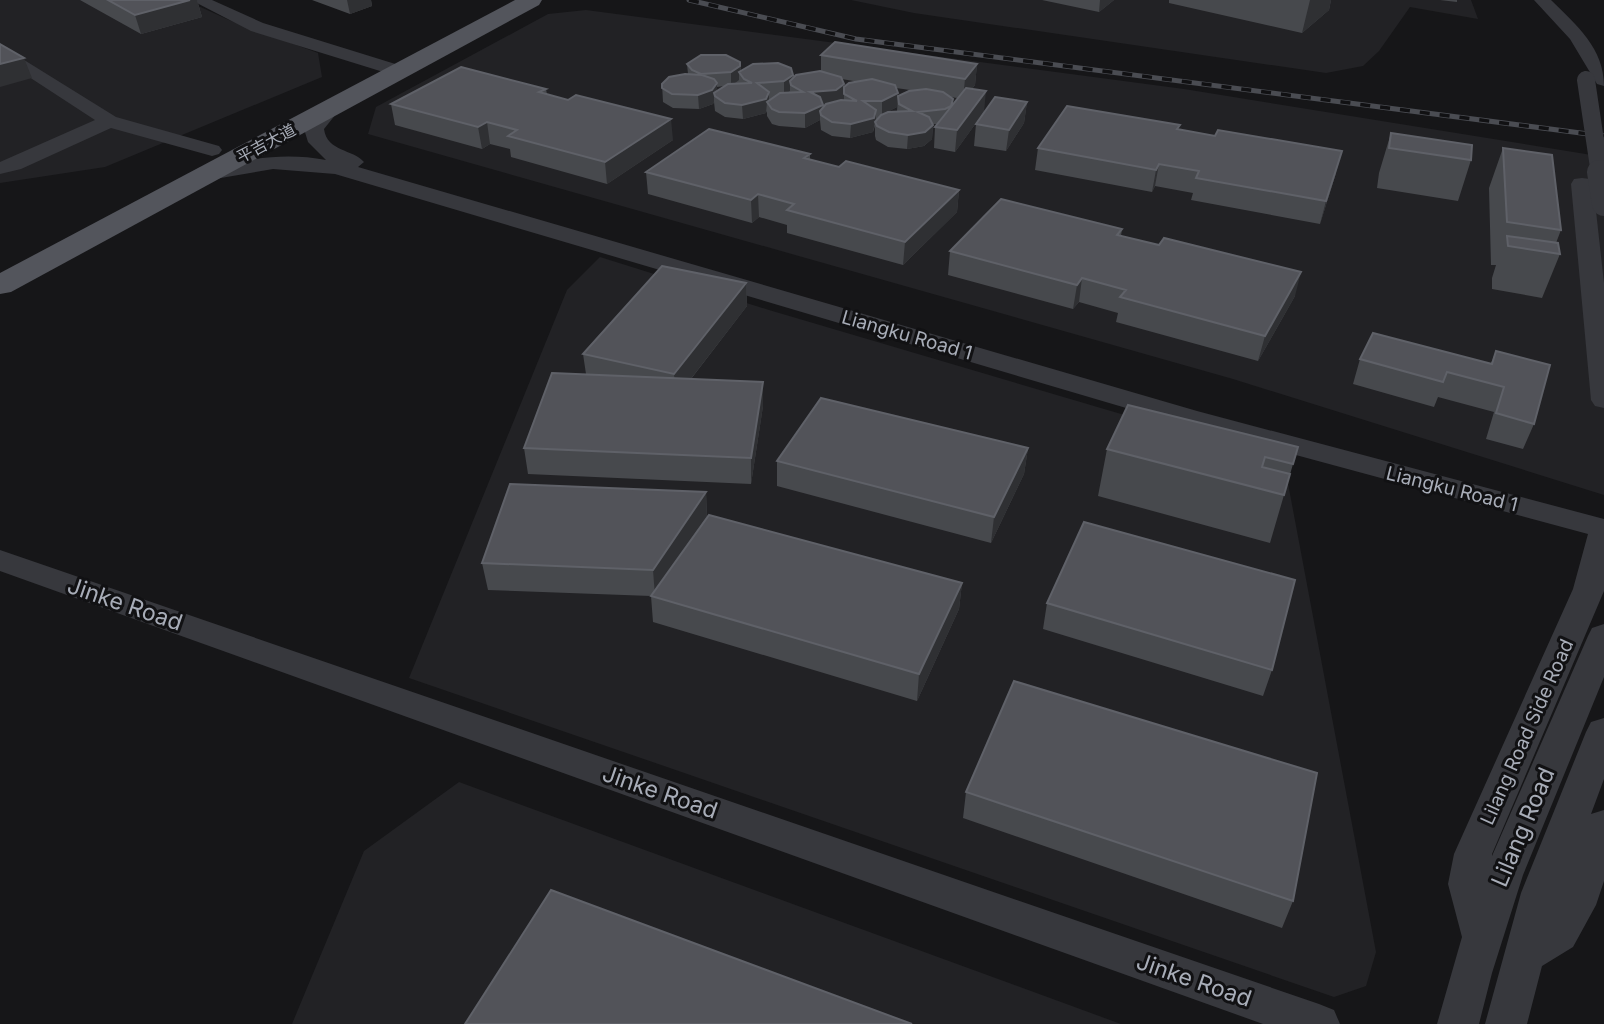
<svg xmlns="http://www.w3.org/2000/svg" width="1604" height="1024" font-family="Inter,'Noto Sans SC',sans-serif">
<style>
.built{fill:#222225}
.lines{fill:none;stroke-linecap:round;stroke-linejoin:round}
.minor{fill:#37383d;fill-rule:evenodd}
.major{fill:#53555c;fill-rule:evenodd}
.rail-casing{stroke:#4a4c52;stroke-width:5}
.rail{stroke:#111113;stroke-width:3.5;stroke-dasharray:10;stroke-linecap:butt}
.minor-bridge-far1{stroke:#37383d;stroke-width:18}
.minor-bridge{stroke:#37383d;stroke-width:24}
.wall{fill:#47494d;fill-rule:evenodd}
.shaded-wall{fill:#2f3033}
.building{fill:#525359;stroke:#5f6168;stroke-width:2}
.labels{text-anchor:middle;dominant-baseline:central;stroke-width:6;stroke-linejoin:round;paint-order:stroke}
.far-street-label{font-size:16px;fill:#a8adb8;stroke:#111113}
.street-label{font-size:19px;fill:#a8adb8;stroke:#111113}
.near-street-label{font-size:23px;fill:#a8adb8;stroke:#111113}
</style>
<rect width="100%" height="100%" fill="#161618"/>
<path class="built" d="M0,0H185L229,20L318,53L322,77L105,167L0,183Z
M851,0H1471L1478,19L1410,7L1379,51L1363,66L1326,73L914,13Z
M586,10L1184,89L1604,157V495L1233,379L368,134L376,107L548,14Z
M600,257L769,310L1284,462L1376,952L1366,986L1334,997L409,678L567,290Z
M459,782L1121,1024H292L364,851Z"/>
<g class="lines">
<path class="minor" d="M191,0H212L263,23L405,67L408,71L405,75H393L251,31Z
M1534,0H1551C1577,26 1604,48 1604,86L1597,84L1570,39Z
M0,45L116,117L219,146L222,150L219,154L212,156L111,128L21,169L0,174V162L95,120L0,58Z
M330,103L340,109L324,129C327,152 353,149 364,162L358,167L1197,411L1604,519V591L1492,854V856L1588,636L1592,628L1604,624V677L1523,875L1492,973L1479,1024H1437L1462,937L1448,884L1454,854L1573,589L1588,534L1177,423L335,174L273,169L209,180L202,178L198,174L202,170C243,159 284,152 326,160L308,142L304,129L323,105Z
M1582,178L1590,179L1593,184L1604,283V408L1595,406L1591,400L1571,184L1574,179Z
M0,550L1319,1004L1334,1010L1340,1024H1263L0,571Z
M1604,718V779L1591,814L1604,810V881L1596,905L1573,947L1542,966L1527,1024H1485L1521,893L1586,732L1591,722Z"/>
<path class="major" d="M515,0H542L539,5L11,292L0,294V273Z"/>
<g class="rail-casing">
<path id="rail" d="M689,0L856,39L1604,136"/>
</g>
<use href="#rail" class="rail"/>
<path class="minor-bridge-far1" d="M1586,80L1600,174"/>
<path class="minor-bridge" d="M1599,172L1604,204"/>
</g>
<path class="wall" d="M80,0H197L202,17L141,34Z
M312,0H371L372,6L350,14Z
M1042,0H1114L1099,12Z
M1169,0H1331L1329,10L1302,33L1169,3Z
M1440,0H1457V2Z
M821,55L977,64L975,85L972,89L984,112L955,152L934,148L935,127L937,124H933L932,139L924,146L907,149L888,147L876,140L875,136V126L873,132L850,138L832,136L821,130L820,120L805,128L779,126L772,124L767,116V111L766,113L743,119L725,117L715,111L714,102L713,104L699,109L673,108L663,102L662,84L688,74L687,64L740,62L741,71L793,75V78L821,71ZM842,79L859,82L844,87V100L840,101L844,98V84ZM724,86L717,91V87ZM896,88L910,90L898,96L897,111L887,112L897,107L898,93ZM950,97L957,98L952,105L953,99Z
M546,89L547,94L673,140L607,184L511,157L510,149L490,144L482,149L395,125L391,104Z
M1027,102L1024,123L1006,151L974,146L976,124Z
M1179,129L1336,173L1320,224L1191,200L1193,193L1155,186L1152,192L1035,170L1038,148Z
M1391,133L1471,160L1458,201L1377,188L1379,173Z
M1503,148L1561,230L1556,243L1560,254L1542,298L1492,289V278L1496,265H1491L1489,188Z
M810,154V160L839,167L959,190L957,212L903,265L787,233V225L759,217L752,223L648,194L646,172Z
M1122,229L1121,236L1295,296L1258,361L1116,322L1118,313L1079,302L1073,309L948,275L950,251Z
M746,283L747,306L691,379L763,382V406L751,484L528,474L524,448L586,374L583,354Z
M1496,351L1534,424L1523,449L1486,439L1494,412L1438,397L1434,407L1353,384L1360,359L1491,363Z
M1298,447L1270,543L1098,496L1107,449Z
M1028,448L1024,474L991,543L777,486V461Z
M706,492L707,517L962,583L959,609L917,701L653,622L651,596L488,590L482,563Z
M1047,603L1272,670L1263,696L1043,629Z
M966,792L1293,901L1282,928L963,818Z"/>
<path class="shaded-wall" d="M190,0H197L202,17L141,34L135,15Z
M347,0H371L372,6L350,14Z
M1100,0H1114L1099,12Z
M1310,0H1331L1329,10L1302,33Z
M24,58L32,78L0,87V64Z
M740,62L741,75L739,72V80L731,86V72Z
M977,64L975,85L963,99L965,79Z
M793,75V86L790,81V91L784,95V81Z
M717,83V97L714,93V102L713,104L699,109L698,95Z
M844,84V98L835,104L823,105L822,116L820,111V120L805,128V113L810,92Z
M986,91L984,112L955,152L957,130Z
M769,92V106L767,102L766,113L743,119L742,105Z
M898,93L897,107L882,115V101Z
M1027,102L1024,123L1006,151L1009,130Z
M876,110V123L875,122L873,132L850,138L851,124Z
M671,119L673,140L607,184L605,162Z
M487,122L490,144L482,149L478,127Z
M933,125L932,139L924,146L907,149L908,135Z
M1342,151L1336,173L1320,224L1326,201Z
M1159,164L1155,186L1152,192L1156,170Z
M959,190L957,212L903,265L905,242Z
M758,194L759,217L752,223L751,200Z
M1301,272L1295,296L1258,361L1265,336Z
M1082,278L1079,302L1073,309L1077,285Z
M746,283L747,306L676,398L674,374Z
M763,382V406L751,484V458Z
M1028,448L1024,474L991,543L994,517Z
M706,492L707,518L655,596L653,570Z
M962,583L959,609L917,701L919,674Z"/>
<path class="building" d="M108,0H190L135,15Z
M835,42L977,64L965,79L821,55Z
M0,44L24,58L0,64Z
M701,55H726L740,62V66L731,72L701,74L692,70L687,64Z
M778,63L791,68L793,75L784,81L757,83L769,92L766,99L742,105L725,103L715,96L714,93L728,84L752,83L744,79L739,72L753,64Z
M461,67L546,89L539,92L568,100L576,95L671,119L605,162L508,136L517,130L487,122L478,127L391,104Z
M820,71L841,77L844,84L836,90L810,92L820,97L823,105L805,113L779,112L772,109L767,102L780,93L803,92L791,85L790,81L796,75Z
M685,74L702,75L714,79L717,83L712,90L698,95L672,94L662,88V84L669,77Z
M872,79L895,85L898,93L882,101H863L876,110L874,118L851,124L832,122L821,115L820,111L826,104L841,100L857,101L844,94V87L849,83Z
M966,88L986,91L957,130L935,127Z
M926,89L943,92L953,99L951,106L945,109L918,112L929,117L933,125L925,132L908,135L889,132L877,126L875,122L881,115L888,112L912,111L899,104L898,96L909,91Z
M995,97L1027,102L1009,130L976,124Z
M1067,106L1180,125L1177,129L1215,136L1218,130L1342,151L1326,201L1196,178L1199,171L1159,164L1156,170L1038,148Z
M709,129L810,154L804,158L839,167L846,161L959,190L905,242L787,210L794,204L758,194L751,200L646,172Z
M1391,133L1472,145L1471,160L1389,148Z
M1503,148L1552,155L1561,230L1507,222Z
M1001,199L1122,229L1117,235L1159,245L1164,238L1301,272L1265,336L1120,297L1126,290L1082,278L1077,285L950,251Z
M1507,236L1558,243L1560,254L1508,246Z
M662,266L746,283L674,374L583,354Z
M1373,333L1492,364L1496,351L1550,365L1534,424L1496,413L1504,387L1447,372L1443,382L1360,359Z
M552,373L763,382L751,458L524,448Z
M821,398L1028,448L994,517L777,461Z
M1128,405L1298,447L1293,464L1265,457L1262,467L1290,474L1284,495L1107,449Z
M510,484L706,492L653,570L482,563Z
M709,515L962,583L919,674L651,596Z
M1084,522L1295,580L1272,670L1047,603Z
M1014,681L1317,773L1293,901L966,792Z
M551,890L912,1024H465Z"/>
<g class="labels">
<g class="far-street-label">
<text transform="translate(266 143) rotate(-28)">平吉大道</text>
</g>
<g class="street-label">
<text transform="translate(907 335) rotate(16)">Liangku Road 1</text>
<text transform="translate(1452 489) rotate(14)">Liangku Road 1</text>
<text transform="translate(1527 732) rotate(-66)">Lilang Road Side Road</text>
</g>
<g class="near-street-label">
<text transform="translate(125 604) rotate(19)">Jinke Road</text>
<text transform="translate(660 792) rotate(19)">Jinke Road</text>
<text transform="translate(1523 827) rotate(-67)">Lilang Road</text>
<text transform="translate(1194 980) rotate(19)">Jinke Road</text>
</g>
</g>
</svg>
